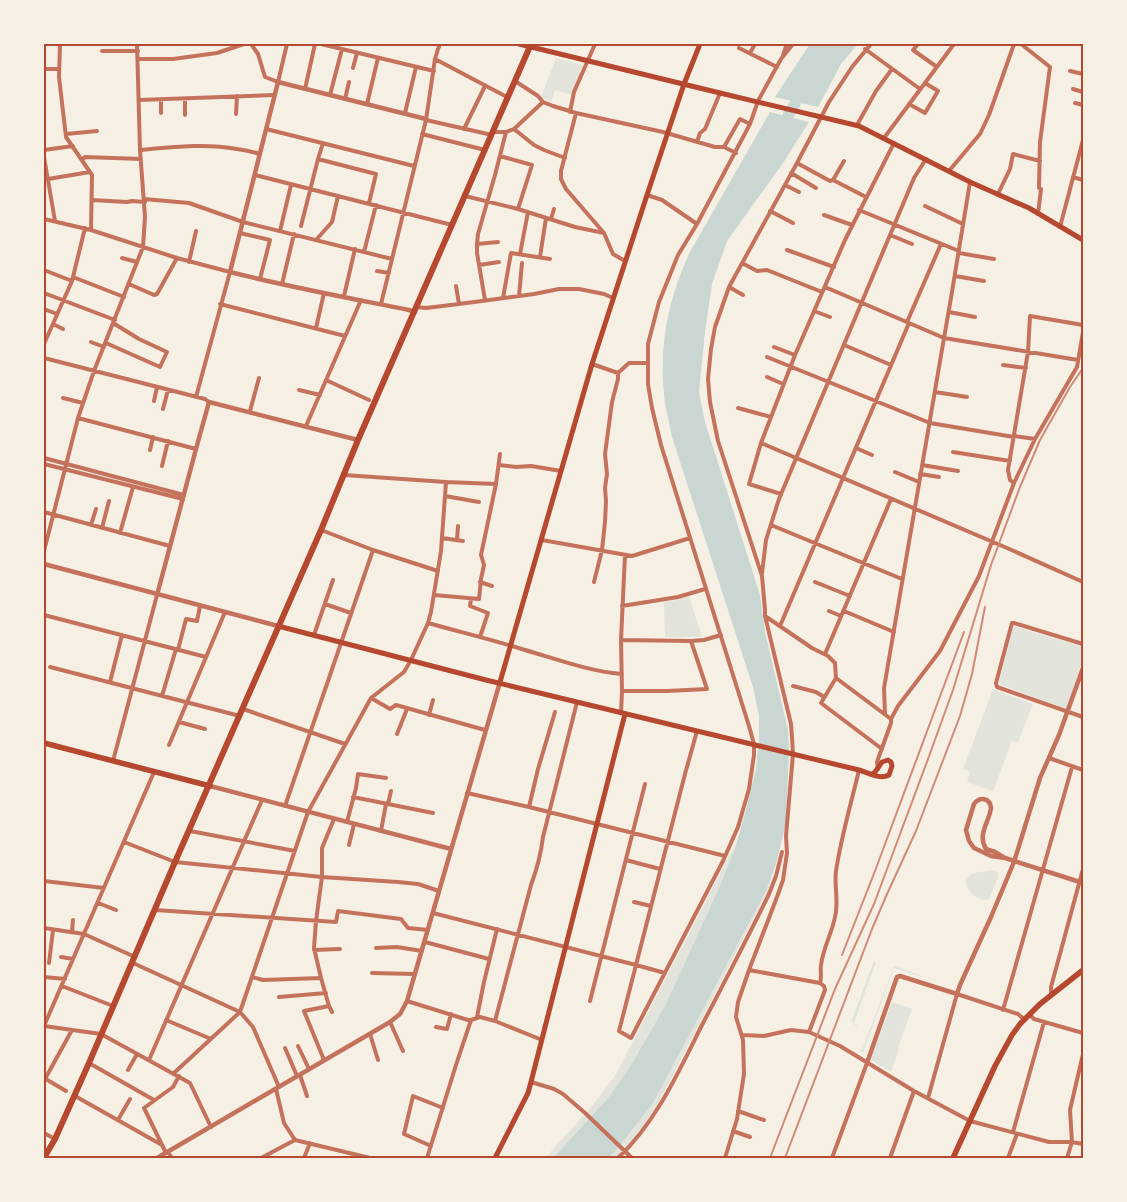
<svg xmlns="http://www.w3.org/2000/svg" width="1127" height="1202" font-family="'PT Sans',sans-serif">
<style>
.green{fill:#e2e4dc}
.water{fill:#c9d6d2}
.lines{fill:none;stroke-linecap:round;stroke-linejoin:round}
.river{stroke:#c9d6d2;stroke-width:11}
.minor{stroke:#c5725c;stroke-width:4}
.tertiary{stroke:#c5725c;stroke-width:4.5}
.secondary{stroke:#b5482f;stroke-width:5}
.primary{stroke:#b5482f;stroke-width:5.5}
.trunk{stroke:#b5482f;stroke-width:6}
.rail{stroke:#cf8b77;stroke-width:2}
.neatline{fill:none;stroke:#b5482f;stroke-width:2}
</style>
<rect width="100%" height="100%" fill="#f6efe4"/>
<path class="green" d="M556,58L583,65L572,95L555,90L551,102L541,97Z
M689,596L702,637H665L664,602L677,600Z
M1015,627L1083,647V658L1068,707L1065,708L1001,685L999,682L1013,628Z
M993,689L1033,704L1018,742L1012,741L993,791L967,782L970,772L963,769Z
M738,839L735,849L719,888L665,1006L630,1067L608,1098L553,1158H545L582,1117L585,1116L588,1113V1111L615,1076Z
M776,864L768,891L660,1100L644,1126L626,1147H624C621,1151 619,1155 616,1158H608L617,1149L653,1103L766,891Z
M994,870L998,873V878L989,899C976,903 958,884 970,875C975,872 988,871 994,870Z
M874,961L876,962L854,1023L857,1025L858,1027L851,1022Z
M894,966L922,976V977L894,968L863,1053L857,1048L862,1050Z
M892,1002L912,1009L898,1048L899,1049L891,1072L872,1061L871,1058Z"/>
<path class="water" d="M810,44H858L841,64L818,107L775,97Z
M770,112L809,122L783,163L727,241L712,284L705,332L699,392L705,422L760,595L765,632L788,730L789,747L786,823L776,864L766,891L653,1103L617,1149L608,1158H553L608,1098L630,1067L665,1006L719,888L735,849L747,806L756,769L759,739V716L753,687L672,437C670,426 667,414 665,403C658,349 667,301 690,252Z"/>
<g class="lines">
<path class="river" d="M781,128L804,88"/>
<path class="minor" d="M60,44L59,77L66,137L92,175L91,230
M251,44L258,54L265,77L278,82L287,44
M321,44L434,71
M918,44L913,50L937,67
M1021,44L1050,67L1040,142L1039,188L1041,189L1038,214
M739,48L777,67
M865,49L920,89
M102,51H138
M750,53L755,44
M783,55L787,44
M138,59H173L217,53L244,44
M435,59L507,97
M353,68L357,53
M44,69H59
M1070,71L1083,74
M515,81L538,96L543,102L553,106L576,113L663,132L715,147H724L736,153
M305,89L315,44
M1073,89L1083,92
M330,95L342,49
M161,99V113
M185,99V115
M345,99L349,82
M139,100L274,95
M1075,103L1083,105
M367,104L378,58
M909,104L925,113L938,91L925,83
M570,112L574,92L595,44
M405,113L416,67
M576,113L561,171V179L566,189L604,233L613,254L625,261
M236,114L237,96
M426,120L492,135
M857,125L876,91L892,69
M266,129L414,166
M464,129L485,86
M514,129L534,145L544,150L565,158
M506,132L514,129L543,102
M66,134L97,131
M422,134L485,150
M884,138L954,44
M697,142L700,133L705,129L720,93
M724,147L740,119L750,124
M44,150L73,146
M140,150C172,147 205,143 237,149C245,150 253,152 260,154
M500,156L532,165L518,209
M44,157L55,221
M318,159L323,143
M82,160L85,157L141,159
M844,161L833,180L866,197
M797,163L830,181L833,180
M949,171L980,134L989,115L1014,44
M791,173L816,188
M255,175L452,225
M1073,177L1083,180
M48,179L90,172
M785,185L799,192
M998,194L1010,169L1013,154L1040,161
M647,195L662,200L697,224
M465,196L518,209L575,227L604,233
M144,199L189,203L243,222L392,259
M92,200L127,202L132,201L145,202
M925,206L963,224
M859,210L959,251
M770,211L793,223
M824,215L852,225
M44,219L91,230L177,258L230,272L196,397
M551,219L554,209
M301,226L318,159L376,174L369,203
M1060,227L1083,140
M280,231L291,185
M240,233L270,240L260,279
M890,235L912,244
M316,240L332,222L338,196
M477,244L498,242
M787,250L834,267
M364,252L376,205
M959,253L994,259
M520,254L528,212
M540,257L546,218
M122,258L137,262
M189,262L196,231
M742,263L757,271L767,270L822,292
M479,265L499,262
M44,270L72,281
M377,271L389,273
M955,276L984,281
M73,277L124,297
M129,284L154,295L157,294L177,258
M282,284L294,234
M456,286L459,304
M729,287L743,295
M825,287L944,338L1078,360
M44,293L115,320
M344,296L355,249
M519,296L522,263
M503,298L511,253L550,259
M485,300L477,253V244L478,234L495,175L506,132H494
M220,304L345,336
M381,304L426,120L435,59L438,49L440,44
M417,307L426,308L459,304L534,294L559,289H579L604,294L613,298
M44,309L57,314
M814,311L830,317
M949,312L975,317
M907,322L941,244
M53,324L63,329
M316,328L324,293
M91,342L104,347
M106,343L160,367L167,352L139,339L113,323
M44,344L72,281L85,228
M844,345L891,365
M774,347L795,355
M767,357L930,423L1014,437
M44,358L205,399L209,402
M592,364L618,373L629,363H647
M1003,365L1026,368
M767,377L783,384
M326,380L369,400
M299,390L320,395
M935,392L967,397
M63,398L83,403
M154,401L157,387
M738,408L771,417
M163,409L168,390
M250,411L259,378
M78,418L196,449
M306,426L361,300
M1014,436L1035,439
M761,443L1007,548L1083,582
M856,448L872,455
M150,450L153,437
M953,452L1010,461
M44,458L184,495
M44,464L183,499
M499,465L516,467L531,466L561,471
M922,465L958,471
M162,466L168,441
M895,472L919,482
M920,474L939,477
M1014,483L1010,480L1008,470L1028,352L1030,316L1083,325
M496,484L500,454
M781,494L749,484L761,443L795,355L845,240L894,143
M445,496L479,502
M44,512L170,546
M91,525L96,509
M771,525L902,579
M102,528L109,501
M321,530L373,550L438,571
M120,533L133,487
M442,538L463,541
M457,540L458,526
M542,540L632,556L690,538
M44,551L78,418L94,371L143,247L145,217L140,150L137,44
M762,573L766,540L779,499L914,178L926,159
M480,582L492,586
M594,582L602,550L605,522L606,501L605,488L607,474L605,454L612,402L618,379V373
M815,582L850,596
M434,595L479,599L481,579L484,565L481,555L496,484L446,482
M471,599L470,606L488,613L480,637
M325,604L351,613
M622,606L678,597L705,589
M829,611L841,616
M844,611L894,632
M44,615L206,657
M765,616L812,648L828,656L835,663L836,678L891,719
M428,623C460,632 493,640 525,650C556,659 588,671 622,674
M780,626L909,323
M314,635L333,580
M621,640L691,641L704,640L721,635
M1083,644L1014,623H1012L996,683L997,687L1083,717
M178,650L186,619L197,621L200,606
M825,654L891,499
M50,667L240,716
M836,678L821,703L882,749
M110,682L122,635
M793,686L816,692L824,697
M622,691H667L707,689L691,641
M162,696L176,649
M371,698L390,709L396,705L485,730
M243,709L345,744
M621,713L622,691L621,640L625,555
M885,714L884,688L944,338L951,298L970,182
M429,715L433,700
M179,722L205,729
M397,734L407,709
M169,745L225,612
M1049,758L1083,770
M113,761L157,595
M878,769L877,762L891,723V719L898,706L940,651L979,576L1014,483L1035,439L1077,367L1083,332
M467,793L529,807L725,856
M353,797L433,813
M388,804L391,791
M285,806L373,550
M529,807L538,769L555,712
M347,822L356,788L358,774L386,778
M190,831L295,851
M381,831L386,804
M124,842L175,862L322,877L398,882L418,884L439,891
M349,845L354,824
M626,860L660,869
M44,881L104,888
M634,902L651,906
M98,903L116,910
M155,910L336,922L338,911L401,919L408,928L428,930
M433,913L636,965L685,774L697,731
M44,928L84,934L135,957
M72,932L73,920
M425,942L489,959
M376,948L397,947L422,951
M314,950L340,949
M61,957L73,959
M49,963L53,930
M133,963L240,1012L308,812L371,698L404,672L411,660L428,623L431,612L441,551L446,482L344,475
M749,970L820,983L824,986L825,990L809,1032
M372,973L415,974
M665,973L636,965L619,1031L631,1038L723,861L738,827L749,789L754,755V744L749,726L661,445L652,408L648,384V344L659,302L678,255L697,224L750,124L758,101L781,59L793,44
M44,977L65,979
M252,977L263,980L321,978
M820,983C822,977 820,971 821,965C823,948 832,933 835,917C839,902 834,886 836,871C841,837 851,804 859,770
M62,986L113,1006
M1051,994V987L1083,869
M279,997L326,993
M407,1001L468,1020H471L480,1017L495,1021L542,1040
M590,1001L645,784
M1003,1010L1072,767
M332,1012L329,1006L321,978L314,948L316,921L322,877V848L334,819
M1030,1015L1034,1019L1083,1033
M477,1017L484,982L497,929
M166,1020L211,1039
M495,1021L531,885C537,869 541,854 543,837L577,702
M390,1022L403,1051
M44,1026L154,772
M44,1026L101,1034L190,1083L211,1127
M436,1027L447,1029L451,1014
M370,1034L378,1060
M742,1035L764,1036L791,1030L809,1032L840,1046L914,1091L970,1121L1049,1142H1072L1083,1144
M298,1046L309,1069
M285,1048L297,1076
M149,1060L262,800
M324,1060L304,1011L329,1006
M89,1063L154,1100
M128,1070L137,1054
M174,1073L240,1012L253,1027L279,1087
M300,1075L307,1096
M44,1078L66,1091
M45,1079L72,1030
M531,1082L554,1089L563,1094L584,1112L632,1158
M75,1096L162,1145
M928,1098L957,994L1018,1014L1025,1020
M738,1111L764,1120
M118,1120L130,1099
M733,1131L750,1137
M1013,1132L1044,1022
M44,1133L55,1139
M295,1140L370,1158
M431,1146L404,1134L413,1096L443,1108
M168,1152L172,1158
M166,1153L144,1108L173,1087L179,1076
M261,1158L295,1140L284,1123L276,1089
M304,1158L310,1143
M427,1158L456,1065L471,1020
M618,1158C656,1122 678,1073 701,1027C724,983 747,939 769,894L776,876L782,852
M725,1158L737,1119L744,1074L743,1040L736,1017L738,1002L749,970L777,897L783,880L787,853L786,836L793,754L792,737L791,724L765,616V610L762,576L718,441L710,402L708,379L711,349L715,327L729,287L797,163L829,102L852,67L871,44
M832,1158L867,1063
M890,1158L914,1091
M1008,1158L1017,1134
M1067,1158L1072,1142L1070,1110L1083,1054"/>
<path class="tertiary" d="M415,312L409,310C349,298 289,287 230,272L278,82L426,119
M44,564L278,626
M157,595L196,449L209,402L358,440
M210,786L451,849
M1005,858L995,852L986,849C977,834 989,823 991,808C990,798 980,796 974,804L966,830L969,841L974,848L991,856L1005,858L1083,883
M867,1063L897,977L900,976L957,994L960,985L991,917L1014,862L1040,778L1059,735L1083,668
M157,1158L390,1022L400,1014L407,1001L500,682"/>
<path class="secondary" d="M519,44L720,93L859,126L970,182L1029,208L1083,240
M278,626L486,680L859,770C869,773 880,780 889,775L892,766L891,762L888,760L882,762L875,772L872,774
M500,682L592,364L647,195L684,84L700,44
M495,1158L528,1093L531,1082L625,714"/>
<path class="primary" d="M44,743L210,786
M953,1158L995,1066L1012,1035L1020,1024L1040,1004L1083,970"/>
<path class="trunk" d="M44,1158L55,1139L89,1063L175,862L321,530L358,440L531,44"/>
<path class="rail" d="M842,955L875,871L964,632
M770,1158L835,989L874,904L928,759L953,690L991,565L1020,487L1040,440L1070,387L1083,368
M785,1158L872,929L887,894L916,831L960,716L972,674L985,607"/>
</g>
<rect width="1127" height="1202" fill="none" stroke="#f6efe4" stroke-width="90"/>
<rect x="45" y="45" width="1037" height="1112" class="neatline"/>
</svg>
